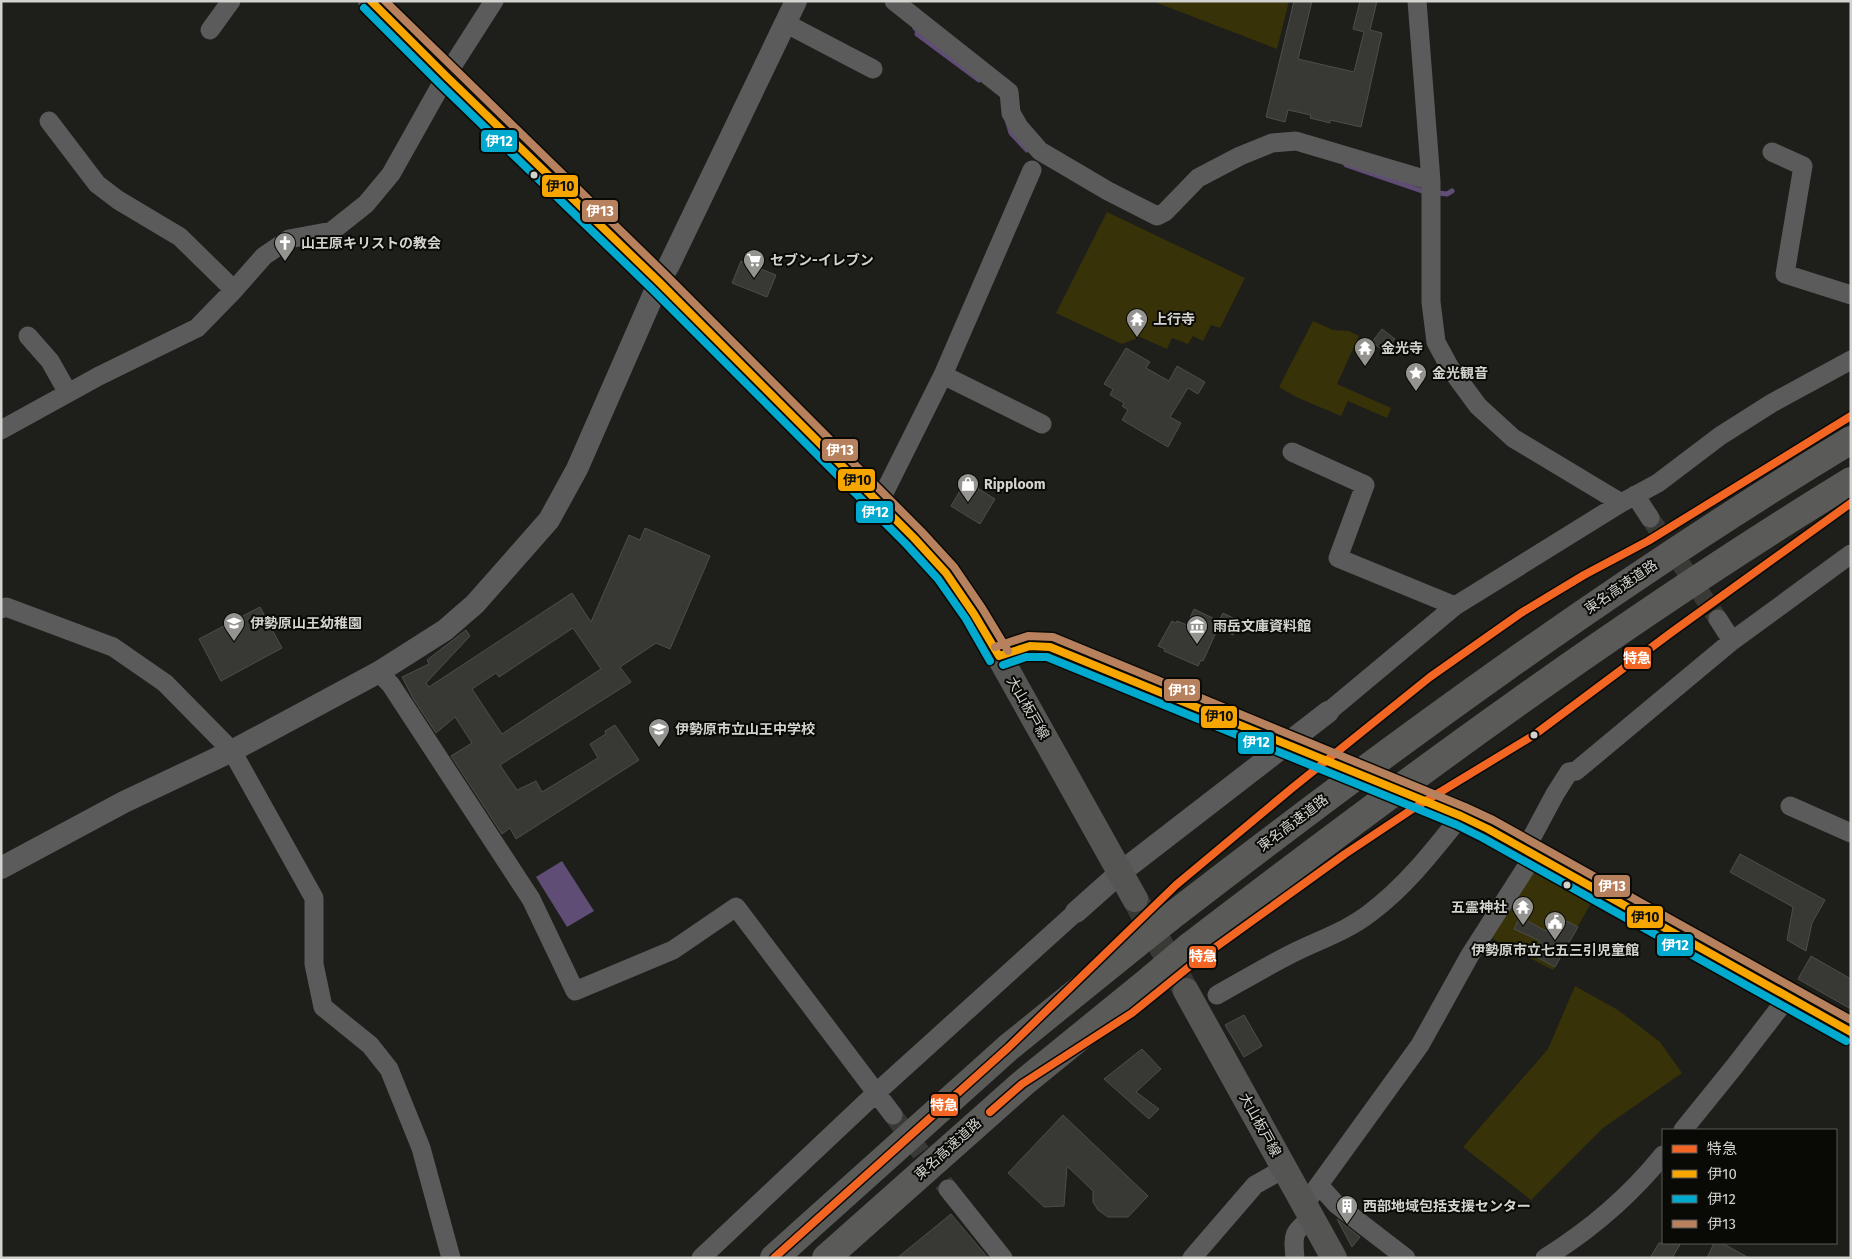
<svg xmlns="http://www.w3.org/2000/svg" width="1852" height="1259" font-family="'Fira Sans','Noto Sans JP',sans-serif">
<style>
.green{fill:#383208}
.water{fill:#5f4d76}
.lines{fill:none;stroke-linecap:round;stroke-linejoin:round}
.stream{stroke:#5f4d76;stroke-width:5}
.building{fill:#383835;stroke:#4d4d4a;fill-rule:evenodd}
.minor-tunnel{stroke:#393935;stroke-width:19;stroke-dasharray:19 9;stroke-linecap:butt}
.tertiary-tunnel{stroke:#393935;stroke-width:22;stroke-dasharray:22 11;stroke-linecap:butt}
.secondary-tunnel{stroke:#393935;stroke-width:26;stroke-dasharray:26 13;stroke-linecap:butt}
.minor{stroke:#5c5b5c;stroke-width:19}
.tertiary{stroke:#5c5b5c;stroke-width:22}
.secondary{stroke:#555554;stroke-width:26}
.motorway{stroke:#5a5a58;stroke-width:28}
.motorway-bridge{stroke:#5a5a58;stroke-width:28}
.bus-1-casing{stroke:#090906;stroke-width:11}
.bus-2-casing{stroke:#090906;stroke-width:11}
.bus-3-casing{stroke:#090906;stroke-width:11}
.bus-4-casing{stroke:#090906;stroke-width:11}
.bus-1{stroke:#f26522;stroke-width:8}
.bus-2{stroke:#f7a600;stroke-width:8}
.bus-3{stroke:#00a9ce;stroke-width:8}
.bus-4{stroke:#b6815c;stroke-width:8}
.bus-dot{fill:#d3d2ce;stroke:#090906;stroke-width:2}
.labels{text-anchor:middle;dominant-baseline:central;stroke-width:4;stroke-linejoin:round;paint-order:stroke}
.poi-label{font-size:14px;font-weight:bold;fill:#d3d2ce;stroke:#090906;text-anchor:start}
.street-label{font-size:14px;fill:#d3d2ce;stroke:#090906}
.line-badge{stroke:#090906;stroke-width:2}
.badge-label{font-size:14px;text-anchor:middle;font-weight:bold;fill:#fff}
.pale-badge-label{font-size:14px;text-anchor:middle;font-weight:bold;fill:#111}
</style>
<rect width="100%" height="100%" fill="#1e1e1a"/>
<path class="green" d="M1152,1H1289L1277,49Z
M1107,212L1245,278L1220,328L1211,325L1203,341L1193,336L1188,344L1172,338L1167,349L1140,337L1122,344L1056,313Z
M1313,321L1333,330L1349,331L1359,336L1337,384L1391,408L1387,418L1348,401L1341,416L1296,397L1279,387Z
M1531,868L1594,898L1553,970L1489,937Z
M1575,986L1618,1010L1660,1042L1682,1073L1603,1128L1531,1200L1463,1147L1548,1049Z"/>
<path class="water" d="M562,861L594,911L567,927L536,877Z"/>
<g class="lines">
<path class="stream" d="M915,28L918,31L917,34L979,80
M1008,123L1011,133L1027,150
M1346,165L1422,191L1447,194L1452,191"/>
</g>
<path class="building" d="M1294,1H1312L1298,59L1354,72L1364,32L1353,29L1360,1H1377L1370,30L1382,33L1361,127L1330,120V123L1310,118L1311,115L1288,110L1285,122L1266,117Z
M741,261L776,275L767,297L732,283Z
M1382,329L1395,339L1385,352L1372,342Z
M1126,348L1150,362L1146,368L1169,381L1177,366L1205,382L1198,394L1188,388L1170,417L1181,423L1168,447L1122,420L1128,410L1122,406L1124,403L1110,395L1113,389L1104,384Z
M966,481L995,499L980,524L951,506Z
M645,528L710,556L670,649L656,643L620,667L631,682L500,765L517,790L536,781L542,792L598,758L590,744L606,734L605,731L615,725L639,760L516,839L510,828L502,834L451,756L472,743L455,717L436,733L414,700L402,677L429,664L427,660L466,630L470,636L426,683L429,687L572,593L591,622L629,535L640,540ZM573,628L601,669L502,734L472,689L496,673L499,677Z
M260,607L282,648L221,681L199,639Z
M1194,609L1219,621L1223,613L1239,621L1233,635L1218,628L1203,661L1201,660L1198,666L1164,651L1165,649L1158,646L1172,621L1176,623L1177,621L1187,625Z
M1740,854L1825,900L1812,923L1806,951L1787,940L1793,907L1730,872Z
M1555,915L1578,927L1555,967L1533,955L1540,941L1514,929L1520,917L1546,931Z
M1811,956L1851,979V1009L1798,979Z
M1244,1015L1262,1046L1244,1057L1225,1025Z
M1142,1049L1161,1069L1136,1092L1159,1109L1149,1119L1104,1079Z
M1063,1115L1148,1196L1128,1217H1108L1098,1210L1093,1202V1191L1067,1166L1064,1206L1044,1207L1008,1173Z
M951,1214L988,1258H897Z
M1337,1219L1360,1237L1352,1247Z
M1659,1243H1681L1672,1258H1650Z
M1714,1243H1722L1749,1258H1707Z"/>
<g class="lines">
<path class="minor-tunnel" d="M1650,518L1718,619
M893,1115L948,1189"/>
<path class="tertiary-tunnel" d="M1310,755L1445,809"/>
<path class="secondary-tunnel" d="M1135,899L1186,991"/>
<path class="minor" d="M894,1L1009,92L1011,113L1019,127L1040,151L1108,191L1157,216L1165,212L1198,178L1240,156L1272,143L1296,141L1431,181
M1417,1L1431,181V302L1436,342L1450,368L1478,406L1513,438L1621,503
M785,23L873,69
M210,30L231,1
M49,121L97,184L118,200L180,237L234,290
M1772,152L1803,166L1785,274L1851,295
M28,336L50,361L68,393
M943,375L1042,424
M1,430L99,376L197,328L234,290L264,256L289,239L332,231L366,204L391,174L446,76L494,1
M1292,452L1365,485L1338,558L1455,606
M1635,495L1650,518
M879,503L943,375L1032,170
M1,609L6,607L113,647L165,683L232,751L314,898V964L323,1007L370,1045L389,1069L421,1148L451,1258
M1718,619L1732,641
M999,656C1017,649 1031,643 1050,647L1285,745
M379,672L391,685L531,899L575,991L673,950L736,907L893,1115
M1328,712L1455,606L1621,503L1658,483L1720,436L1772,403L1851,360
M1790,806L1851,833
M1525,850L1555,794L1569,772L1576,771L1732,641L1851,554
M1217,995C1242,981 1267,966 1293,953C1319,940 1347,931 1370,913C1406,886 1433,851 1461,816
M1683,1130L1734,1067L1788,997
M1319,1185L1336,1204L1406,1258
M948,1189L1003,1258
M1305,1204L1420,1045L1470,955L1534,855
M701,1258L876,1093L1076,912
M1192,1258L1255,1185L1285,1168
M1295,1258C1293,1235 1292,1232 1312,1218
M1545,1258C1590,1230 1630,1196 1663,1155"/>
<path class="tertiary" d="M1285,745L1310,755
M1445,809L1488,829L1851,1032
M1,868L124,802L232,751L379,672L445,630L475,604L549,520L577,469L659,282L669,265L796,1
M1076,912L1121,872L1328,712"/>
<path class="secondary" d="M371,1L446,76L458,86L659,282L914,538C943,570 967,601 989,638L1135,899
M1186,991L1334,1258"/>
<path class="motorway" d="M1169,918C1389,748 1613,584 1851,440
M1190,946C1404,782 1621,622 1851,481
M774,1258L1009,1047L1135,945
M826,1258L1022,1084L1152,978"/>
<path class="motorway-bridge" d="M1135,945L1169,918
M1152,978L1190,946"/>
<g class="bus-1-casing">
<path id="bus-1" d="M990,1112L1022,1084L1132,1013L1195,962L1345,854L1414,808L1534,735L1672,632L1851,503
M774,1258L1009,1047L1176,885L1291,789L1430,677L1521,613L1584,575L1648,541L1851,416"/>
</g>
<g class="bus-2-casing">
<path id="bus-2" d="M371,1L446,76L659,282L914,538L946,573L974,614L999,656
M999,656L1030,646L1050,647L1461,816L1488,829L1851,1032"/>
</g>
<g class="bus-3-casing">
<path id="bus-3" d="M364,8L439,83L652,289L907,545L938,579L966,619L990,661
M1003,665L1026,657H1047L1457,825L1483,838L1846,1041"/>
</g>
<g class="bus-4-casing">
<path id="bus-4" d="M385,1L666,275L921,531L954,567L982,608L1008,651
M995,647L1028,636L1053,637L1465,807L1493,820L1851,1020"/>
</g>
<use href="#bus-1" class="bus-1"/>
<use href="#bus-2" class="bus-2"/>
<use href="#bus-3" class="bus-3"/>
<use href="#bus-4" class="bus-4"/>
</g>
<defs>
<g id="church-pin" transform="scale(1.125)"><path d="M0 17L-7.5 6A9.5 9.5 0 1 1 7.5 6Z" fill="#94938f" stroke="#090906"/><path d="M-1.2-6h2.4v3.5h3.3v2.4h-3.3V6h-2.4V-.1h-3.3v-2.4h3.3Z" fill="#fff"/></g>
<g id="supermarket-pin" transform="scale(1.125)"><path d="M0 17L-7.5 6A9.5 9.5 0 1 1 7.5 6Z" fill="#94938f" stroke="#090906"/><path d="M-6-5.5h2.5l.6 2H6L4.5 2H-2.5L-4.4-4H-6ZM-1.5 3.2a1.3 1.3 0 1 0 .1 0ZM3 3.2a1.3 1.3 0 1 0 .1 0Z" fill="#fff"/></g>
<g id="temple-pin" transform="scale(1.125)"><path d="M0 17L-7.5 6A9.5 9.5 0 1 1 7.5 6Z" fill="#94938f" stroke="#090906"/><path d="M0-6L5-2H3V0L6.5 2.5H4V6H1.5V3h-3V6H-4V2.5H-6.5L-3 0V-2H-5Z" fill="#fff"/></g>
<g id="sight-pin" transform="scale(1.125)"><path d="M0 17L-7.5 6A9.5 9.5 0 1 1 7.5 6Z" fill="#94938f" stroke="#090906"/><path d="M0-6L1.8-2.2L6-1.7L2.9 1.2L3.7 5.4L0 3.3L-3.7 5.4L-2.9 1.2L-6-1.7L-1.8-2.2Z" fill="#fff"/></g>
<g id="shop-pin" transform="scale(1.125)"><path d="M0 17L-7.5 6A9.5 9.5 0 1 1 7.5 6Z" fill="#94938f" stroke="#090906"/><path d="M-5-2.5h2.3a2.7 3.5 0 0 1 5.4 0H5L5.5 6h-11ZM-1.5-2.5h3a1.5 2.3 0 0 0-3 0Z" fill="#fff"/></g>
<g id="school-pin" transform="scale(1.125)"><path d="M0 17L-7.5 6A9.5 9.5 0 1 1 7.5 6Z" fill="#94938f" stroke="#090906"/><path d="M0-5L7-2L0 1L-7-2ZM-4 1L0 2.5L4 1V4Q0 6-4 4Z" fill="#fff"/></g>
<g id="museum-pin" transform="scale(1.125)"><path d="M0 17L-7.5 6A9.5 9.5 0 1 1 7.5 6Z" fill="#94938f" stroke="#090906"/><path d="M0-6L6-3V-2H-6V-3ZM-5-1h2V3h-2ZM-1-1h2V3h-2ZM3-1h2V3H3ZM-6 4H6V6H-6Z" fill="#fff"/></g>
<g id="civic-pin" transform="scale(1.125)"><path d="M0 17L-7.5 6A9.5 9.5 0 1 1 7.5 6Z" fill="#94938f" stroke="#090906"/><path d="M-.6-6.5H3V-4.5H.6V-3L4-1V1h2V6H-6V1h2V-1L-.6-3ZM-1.2 2.5V6h2.4V2.5Z" fill="#fff"/></g>
<g id="building-pin" transform="scale(1.125)"><path d="M0 17L-7.5 6A9.5 9.5 0 1 1 7.5 6Z" fill="#94938f" stroke="#090906"/><path d="M-4-6H4V6H1V3H-1V6H-4ZM-2.5-4.3h1.7v1.8h-1.7ZM.8-4.3h1.7v1.8H.8ZM-2.5-1h1.7V.8h-1.7ZM.8-1h1.7V.8H.8Z" fill="#fff"/></g>
</defs>
<g fill-rule="evenodd">
<use href="#church-pin" x="285" y="243"/>
<use href="#supermarket-pin" x="754" y="260"/>
<use href="#temple-pin" x="1137" y="319"/>
<use href="#temple-pin" x="1365" y="348"/>
<use href="#sight-pin" x="1416" y="373"/>
<use href="#shop-pin" x="968" y="484"/>
<use href="#school-pin" x="234" y="623"/>
<use href="#museum-pin" x="1197" y="626"/>
<use href="#school-pin" x="659" y="729"/>
<use href="#temple-pin" x="1523" y="907"/>
<use href="#civic-pin" x="1555" y="922"/>
<use href="#building-pin" x="1347" y="1206"/>
</g>
<g class="bus-dot">
<circle cx="534" cy="175" r="4.5"/>
<circle cx="1534" cy="735" r="4.5"/>
<circle cx="1567" cy="885" r="4.5"/>
</g>
<g class="labels">
<g class="poi-label">
<text x="301" y="243">山王原キリストの教会</text>
<text x="770" y="260">セブン-イレブン</text>
<text x="1153" y="319">上行寺</text>
<text x="1381" y="348">金光寺</text>
<text x="1432" y="373">金光観音</text>
<text x="984" y="484">Ripploom</text>
<text x="250" y="623">伊勢原山王幼稚園</text>
<text x="1213" y="626">雨岳文庫資料館</text>
<text x="675" y="729">伊勢原市立山王中学校</text>
<text x="1507" y="907" text-anchor="end">五霊神社</text>
<text x="1555" y="950" text-anchor="middle">伊勢原市立七五三引児童館</text>
<text x="1363" y="1206">西部地域包括支援センター</text>
</g>
<g class="street-label">
<text transform="translate(1621 587) rotate(-34)">東名高速道路</text>
<text transform="translate(1028 708) rotate(60)">大山板戸線</text>
<text transform="translate(1293 823) rotate(-37)">東名高速道路</text>
<text transform="translate(1260 1125) rotate(61)">大山板戸線</text>
<text transform="translate(948 1149) rotate(-42)">東名高速道路</text>
</g>
</g>
<g class="line-badge">
<rect x="480" y="129" width="38" height="24" rx="5" fill="#00a9ce"/>
<rect x="541" y="174" width="38" height="24" rx="5" fill="#f7a600"/>
<rect x="581" y="199" width="38" height="24" rx="5" fill="#b6815c"/>
<rect x="821" y="438" width="38" height="24" rx="5" fill="#b6815c"/>
<rect x="837" y="468" width="39" height="24" rx="5" fill="#f7a600"/>
<rect x="855" y="500" width="39" height="24" rx="5" fill="#00a9ce"/>
<rect x="1623" y="646" width="29" height="24" rx="5" fill="#f26522"/>
<rect x="1163" y="678" width="38" height="24" rx="5" fill="#b6815c"/>
<rect x="1200" y="705" width="38" height="24" rx="5" fill="#f7a600"/>
<rect x="1237" y="731" width="38" height="24" rx="5" fill="#00a9ce"/>
<rect x="1593" y="874" width="38" height="24" rx="5" fill="#b6815c"/>
<rect x="1626" y="905" width="38" height="24" rx="5" fill="#f7a600"/>
<rect x="1656" y="933" width="38" height="24" rx="5" fill="#00a9ce"/>
<rect x="1188" y="945" width="29" height="24" rx="5" fill="#f26522"/>
<rect x="930" y="1093" width="29" height="24" rx="5" fill="#f26522"/>
</g>
<g class="badge-label">
<text x="499" y="146">伊12</text>
<text x="600" y="216">伊13</text>
<text x="840" y="455">伊13</text>
<text x="875" y="517">伊12</text>
<text x="1637" y="663">特急</text>
<text x="1182" y="695">伊13</text>
<text x="1256" y="747">伊12</text>
<text x="1612" y="891">伊13</text>
<text x="1675" y="950">伊12</text>
<text x="1203" y="961">特急</text>
<text x="944" y="1110">特急</text>
</g>
<g class="pale-badge-label">
<text x="560" y="191">伊10</text>
<text x="857" y="485">伊10</text>
<text x="1219" y="721">伊10</text>
<text x="1645" y="922">伊10</text>
</g>
<rect width="1852" height="1259" fill="none" stroke="#d3d2ce" stroke-width="5"/>
<rect x="1662" y="1129" width="175" height="115" fill="#090906" stroke="#5a5956"/>
<rect x="1672" y="1145" width="25" height="8" fill="#f26522" stroke="#5a5956"/>
<text x="1707" y="1154" font-size="15" fill="#d3d2ce">特急</text>
<rect x="1672" y="1170" width="25" height="8" fill="#f7a600" stroke="#5a5956"/>
<text x="1707" y="1179" font-size="15" fill="#d3d2ce">伊10</text>
<rect x="1672" y="1195" width="25" height="8" fill="#00a9ce" stroke="#5a5956"/>
<text x="1707" y="1204" font-size="15" fill="#d3d2ce">伊12</text>
<rect x="1672" y="1220" width="25" height="8" fill="#b6815c" stroke="#5a5956"/>
<text x="1707" y="1229" font-size="15" fill="#d3d2ce">伊13</text>
</svg>
